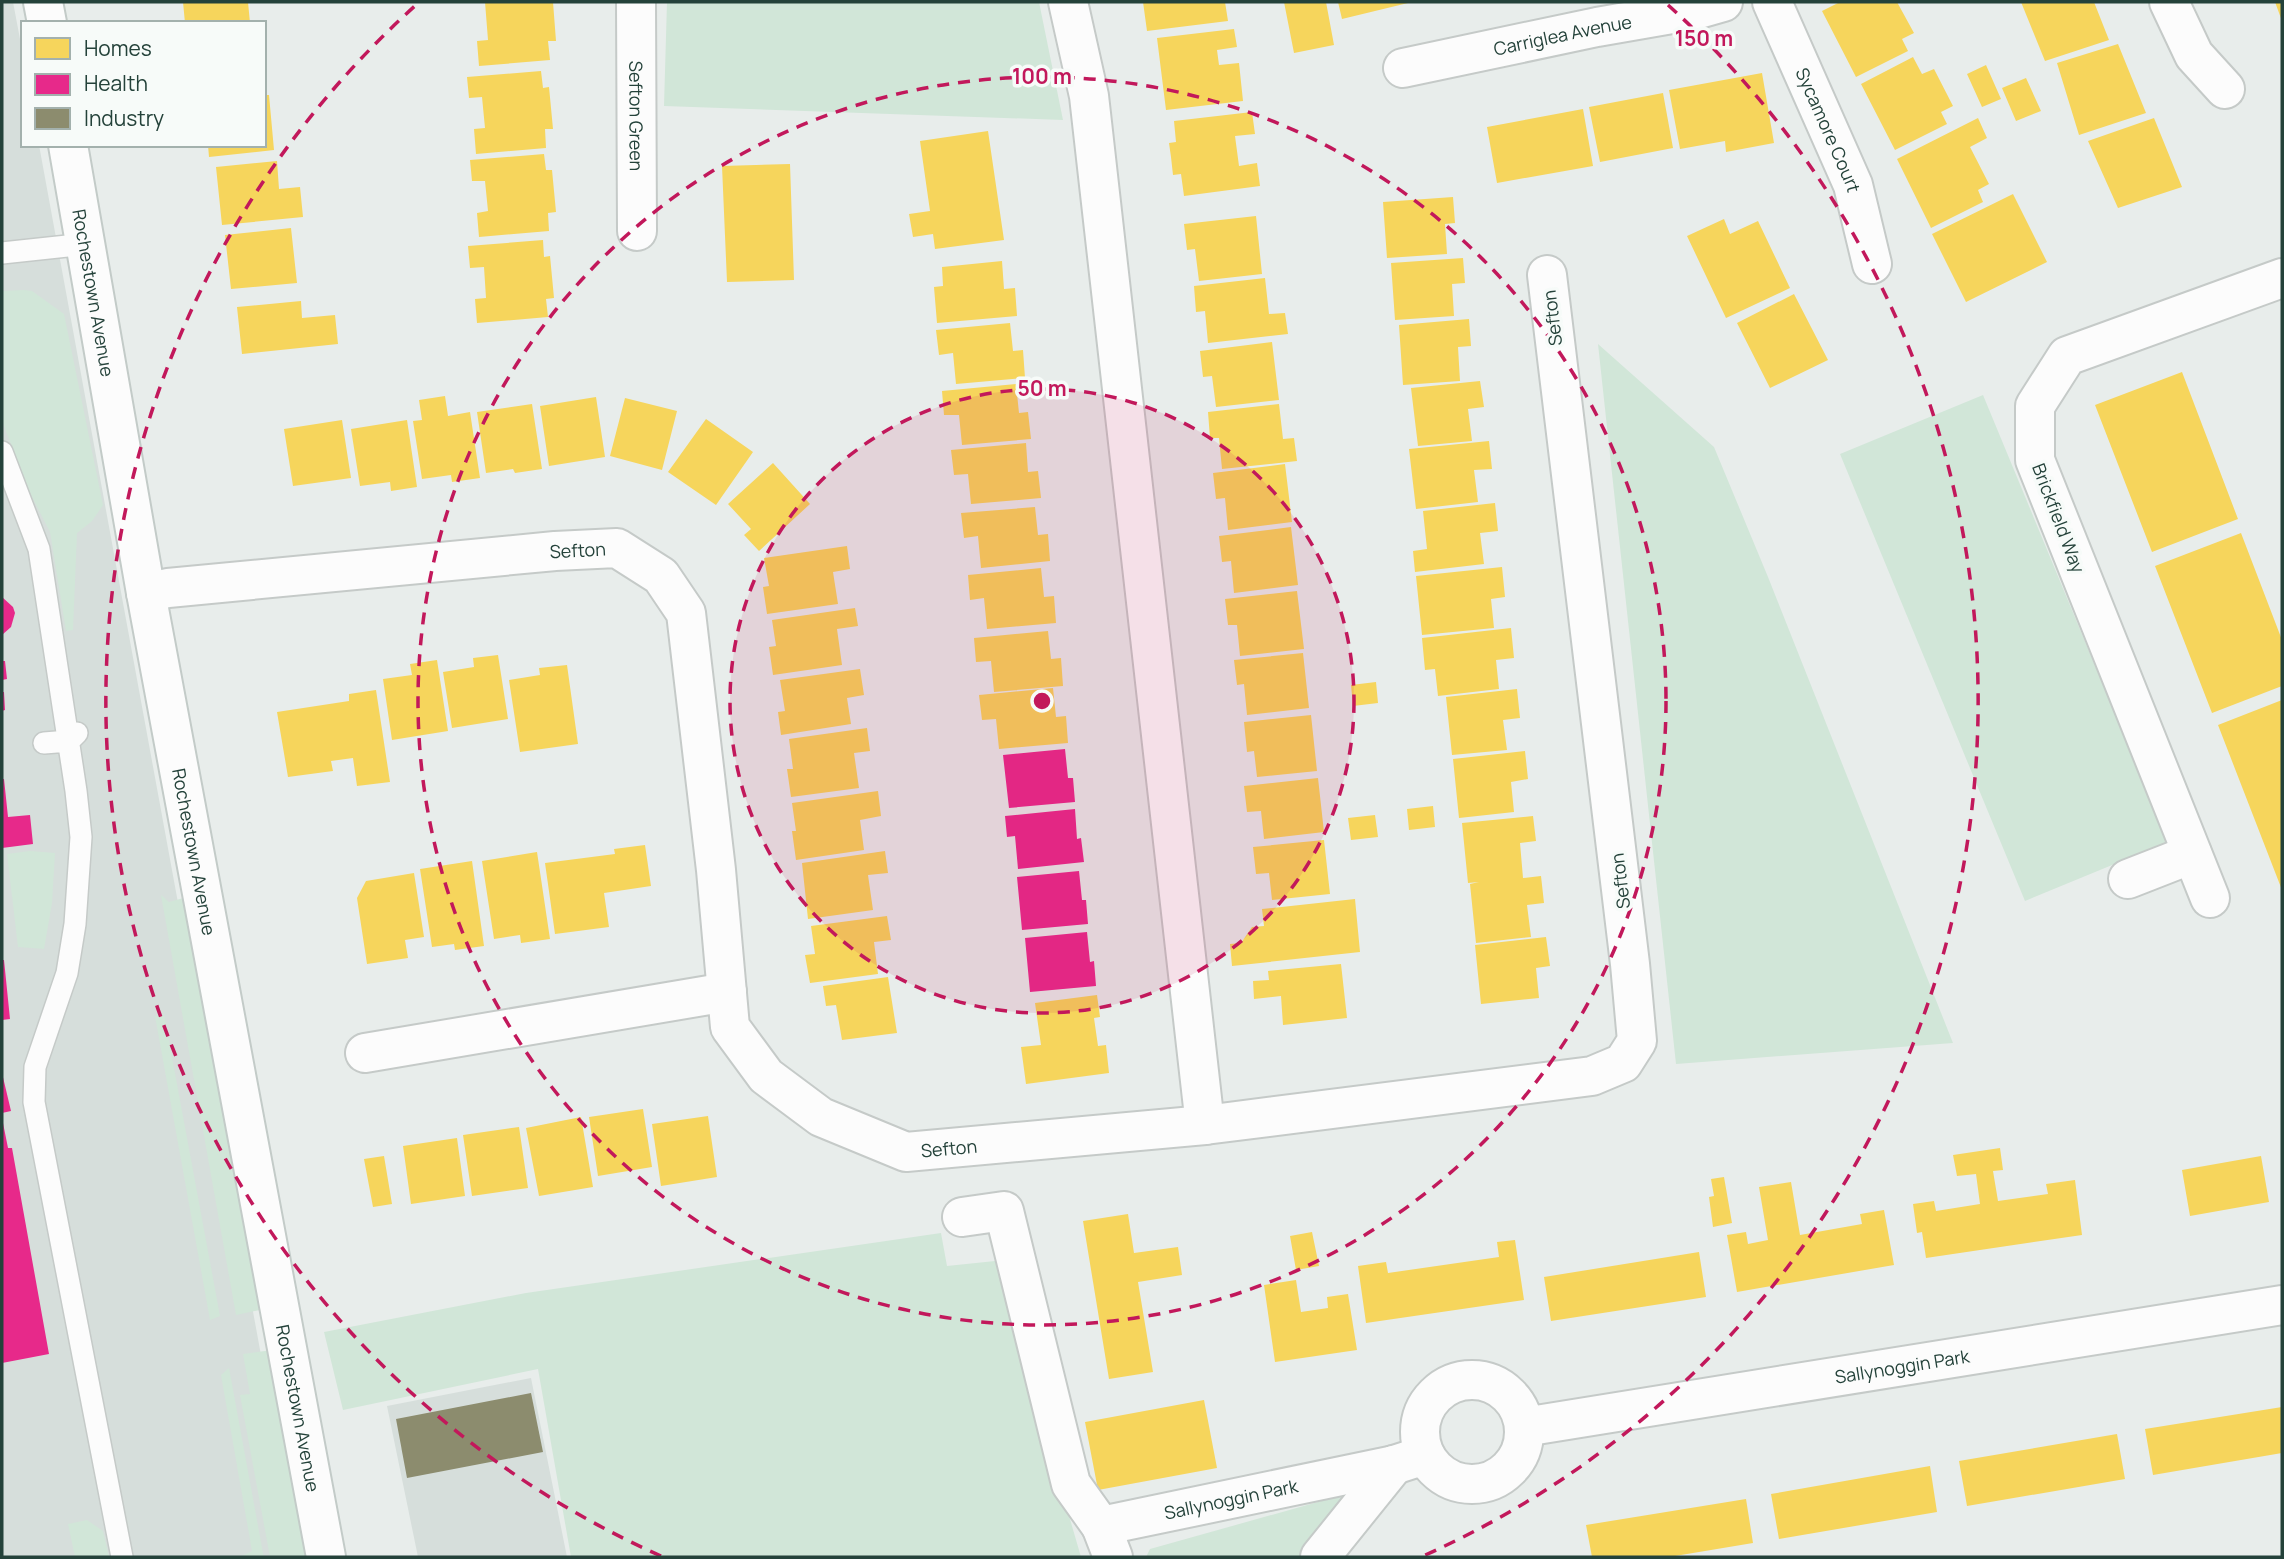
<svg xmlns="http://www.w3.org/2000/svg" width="2284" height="1559" font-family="Manrope,sans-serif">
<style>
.built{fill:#d6dedb}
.green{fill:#d1e6d8}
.homes{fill:#f6d55c}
.health{fill:#e7298a}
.industry{fill:#8c8c6e}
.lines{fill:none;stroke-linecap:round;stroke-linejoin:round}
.service-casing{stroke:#c5cac8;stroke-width:24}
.minor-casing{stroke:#c5cac8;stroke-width:42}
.secondary-casing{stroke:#c3cbc8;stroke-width:42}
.service{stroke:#fcfcfc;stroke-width:21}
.minor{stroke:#fcfcfc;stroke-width:38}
.secondary{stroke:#fcfcfc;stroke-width:38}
.ring{fill:none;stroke:#c2185b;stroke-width:3.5;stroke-dasharray:12 9}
.labels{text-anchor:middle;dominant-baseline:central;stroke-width:7;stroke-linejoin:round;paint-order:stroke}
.street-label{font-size:18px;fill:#24423a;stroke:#f7fbf9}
.centre{fill:#c2185b;stroke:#f7fbf9;stroke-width:3.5}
.ring-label{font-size:21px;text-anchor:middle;font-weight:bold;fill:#c2185b;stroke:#f7fbf9;stroke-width:7;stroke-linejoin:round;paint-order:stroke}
</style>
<rect width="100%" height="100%" fill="#e8edeb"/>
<path class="built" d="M2,2H13L23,55V145H39L298,1557H2Z
M531,1378L567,1557H418L387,1406Z"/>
<path class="green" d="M667,2H1039L1063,120L664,106Z
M24,290L32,291L64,314L103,505L92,521L77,533L73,630L66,631L50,532L30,493L2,421V291Z
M1598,344L1714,447L1768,577L1953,1043L1676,1064Z
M1983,395L2168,842L2025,901L1840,454Z
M30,851L55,853L52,903L44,949L18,947L7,854Z
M161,895L169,902L187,897L264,1309L236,1315Z
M164,1014L220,1316L210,1320L155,1016Z
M941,1233L947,1266L995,1261L1081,1557H571L538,1369L343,1410L324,1332L526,1293Z
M272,1350L309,1557H270L240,1395L250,1394L243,1354Z
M229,1368L263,1553L264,1557H240L252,1551L221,1375Z
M1357,1491L1300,1557H1146L1150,1549Z
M87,1520L103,1531L109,1557H75L68,1524Z"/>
<path class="homes" d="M183,2H248L250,23H185Z
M485,2H553L556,41H548L550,60L479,66L477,41L488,40Z
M1143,2H1225L1228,21L1147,31Z
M1284,2H1326L1334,45L1294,53Z
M1338,2H1408V3L1342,19Z
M1840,2H1897L1914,33L1902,39L1908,51L1856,77L1822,11Z
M2021,2H2094L2109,40L2045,61Z
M2275,2H2282V21Z
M1234,29L1237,47L1217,50L1219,65L1239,63L1243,101L1166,110L1157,38Z
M2118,44L2146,113L2079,135L2057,63Z
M1913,57L1922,74L1934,69L1953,106L1941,112L1947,124L1895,150L1861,84Z
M1986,65L2001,99L1982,107L1967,74Z
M541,71L543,88L549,87L553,129H545L546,148L476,154L474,129L485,128L482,97L469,98L467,77Z
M1762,73L1774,143L1726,152L1725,141L1680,149L1669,90Z
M2026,78L2041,111L2016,121L2002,88Z
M1663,93L1673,148L1600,162L1589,107Z
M264,95H269L274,150L209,157L208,145H264Z
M1583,109L1593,166L1497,183L1487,127Z
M1252,112L1255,134L1235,136L1239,166L1257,163L1260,186L1184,196L1181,174L1173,175L1171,157L1169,143L1176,142L1174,121Z
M1978,118L1987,138L1970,147L1989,184L1978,190L1983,202L1931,228L1897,159Z
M2154,118L2182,187L2118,208L2088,141Z
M988,131L1004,240L935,249L933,234L913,237L909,214L930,211L920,141Z
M544,154L546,170H552L556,212L548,213L549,231L479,237L477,213L488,211L485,181H472L470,160Z
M277,161L279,189L300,187L303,217L222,225L216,167Z
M790,164L794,280L727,282L722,166Z
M2013,194L2047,262L1966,302L1932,234Z
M1453,197L1455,223L1445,224L1447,254L1387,258L1383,202Z
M1256,216L1262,274L1199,281L1195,249L1187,250L1184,224Z
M1724,219L1730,234L1758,221L1790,288L1726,318L1687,236Z
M291,228L297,283L231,289L225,235Z
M543,240L544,257L550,256L554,298L546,299L548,317L477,323L475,299L486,298L484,267L470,268L468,246Z
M1463,258L1465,283L1452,284L1454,316L1395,320L1391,263Z
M1002,261L1004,289L1015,288L1017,316L937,323L934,287L943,286L942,267Z
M1265,278L1269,314L1285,313L1288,334L1208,343L1205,311L1196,312L1194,286Z
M1794,294L1828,360L1770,388L1737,323Z
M301,301L302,318L335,315L338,344L242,354L237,307Z
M1469,319L1471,346L1458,347L1460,381L1403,385L1399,325Z
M1010,323L1013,351L1023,350L1025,378L956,384L953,353L939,355L936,330Z
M1272,342L1279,400L1216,407L1212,376L1203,377L1200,351Z
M2182,372L2238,519L2152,552L2095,405Z
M1480,381L1484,407L1468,409L1472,441L1418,446L1411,388Z
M1016,384L1019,413L1028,412L1031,439L962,445L959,415H944L942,391Z
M445,396L448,416L470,412L480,478L452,482L451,475L422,479L413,421L422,420L419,400Z
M596,397L605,457L549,466L540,406Z
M625,398L677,411L662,470L610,456Z
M532,404L542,469L515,473L513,469L486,473L477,412Z
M1279,404L1283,439L1294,438L1297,461L1222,469L1219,438H1210L1208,412Z
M706,419L753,452L716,505L668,472Z
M342,420L351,478L293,486L284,429Z
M407,420L417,487L391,491L390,482L360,486L351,429Z
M1489,441L1492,469L1474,470L1478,502L1416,509L1409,449Z
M1026,443L1028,472L1038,471L1041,498L971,504L968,474L954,475L951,450Z
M773,463L810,504L759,551L744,535L751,529L728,504Z
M1285,464L1292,522L1228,530L1225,498L1216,499L1213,473Z
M1495,503L1498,531L1480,533L1484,564L1415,572L1413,551L1427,549L1423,511Z
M1035,507L1038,535L1048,534L1050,561L981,568L978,536L964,538L961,513Z
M1291,527L1298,585L1234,593L1231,561L1222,562L1219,536Z
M2241,533L2282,640V686L2212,713L2155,566Z
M847,546L850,569L833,572L838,604L767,614L763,587L769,586L764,558Z
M1502,567L1505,597L1491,599L1494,628L1422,635L1416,576Z
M1041,568L1044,597L1054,596L1056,623L987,629L984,598L970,600L968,575Z
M1297,591L1304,649L1240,656L1237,625H1228L1225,599Z
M855,608L858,626L837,629L842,665L773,675L769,647L776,646L772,620Z
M1511,628L1514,658L1496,660L1499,689L1438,696L1435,669L1425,670L1422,638Z
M1048,631L1051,659L1061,658L1063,686L994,692L991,661L976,662L974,638Z
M1303,653L1309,708L1247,715L1244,684L1237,685L1234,660Z
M498,655L508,719L452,728L443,672L474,667L473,658Z
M437,660L448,731L392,740L383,679L412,675L410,664Z
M567,665L578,744L520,752L509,680L540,675L539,668Z
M860,669L864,695L847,698L851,724L781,735L778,712L785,711L780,680Z
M1376,682L1378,703L1353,706L1351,685Z
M1053,688L1056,717L1066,716L1068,743L999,749L996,719L982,720L979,695Z
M1517,689L1520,718L1503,720L1507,750L1452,755L1446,697Z
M376,690L390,782L357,786L353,758L331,761L333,771L288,777L277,712L349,701V694Z
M2282,700V890L2218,725Z
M1311,715L1317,771L1257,777L1254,751L1247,752L1244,722Z
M867,728L870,751L854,753L859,788L791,797L787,769H793L789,739Z
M1525,751L1528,779L1511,782L1514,812L1459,818L1453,759Z
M1318,778L1324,832L1264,839L1261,811L1247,812L1244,786Z
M878,791L881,816L860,820L864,850L796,860L792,831H796L792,803Z
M1433,806L1435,827L1409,830L1407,809Z
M1375,815L1378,837L1351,840L1348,818Z
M1533,816L1536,841L1520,843L1523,878L1541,876L1544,903L1527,905L1531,937L1476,943L1470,884L1479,882L1468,883L1462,823Z
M1324,840L1330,894L1272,900L1269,873L1256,874L1253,847Z
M645,845L651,886L604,893L609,927L555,934L545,863L615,854L614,849Z
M885,851L888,873L868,875L873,910L808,919L802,863Z
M537,852L550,939L521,943L520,935L494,939L482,861Z
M472,861L484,946L455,950L454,944L432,947L420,869Z
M414,873L424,937L405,940L408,958L367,964L357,898L366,881Z
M1355,899L1360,952L1232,966L1230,944L1241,943L1252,927L1264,926L1262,909Z
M887,916L891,940L874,942L878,974L810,983L805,955L815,954L811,926Z
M1546,937L1550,966L1536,968L1539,998L1481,1004L1475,945Z
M1341,964L1347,1018L1283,1025L1281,996L1254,999L1253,981L1269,980L1268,971Z
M888,977L897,1033L842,1040L836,1005L826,1006L823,986Z
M1097,995L1100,1017L1094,1018L1098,1046L1106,1045L1109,1073L1026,1084L1021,1047L1041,1045L1035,1003Z
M643,1109L652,1167L598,1176L589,1117Z
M708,1116L717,1177L661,1186L652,1124Z
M581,1117L593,1187L539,1196L526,1128Z
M519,1127L528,1188L472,1196L463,1135Z
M457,1138L465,1196L411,1204L403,1146Z
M2000,1148L2003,1170L1993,1171L1998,1201L2048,1194L2046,1184L2075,1180L2082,1235L1926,1258L1922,1232L1917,1233L1913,1204L1934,1201L1936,1211L1980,1204L1976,1174L1957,1176L1953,1155Z
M384,1156L392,1204L373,1207L364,1159Z
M2261,1156L2269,1202L2190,1216L2182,1170Z
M1724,1177L1732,1223L1713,1227L1709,1197L1714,1196L1711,1179Z
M1791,1182L1800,1235L1862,1224L1860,1214L1884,1210L1894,1265L1737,1292L1727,1235L1746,1232L1748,1244L1768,1240L1759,1187Z
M1128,1214L1134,1253L1178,1247L1182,1275L1138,1282L1153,1372L1109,1379L1083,1221Z
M1312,1232L1319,1266L1296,1270L1290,1236Z
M1515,1240L1524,1300L1366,1323L1358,1266L1386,1262L1388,1273L1499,1257L1497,1242Z
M1699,1252L1706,1297L1551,1321L1544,1277Z
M1296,1280L1301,1312L1328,1308L1327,1297L1348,1294L1357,1350L1275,1362L1264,1285Z
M1204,1400L1217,1468L1098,1490L1085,1422Z
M2282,1407V1453L2153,1475L2145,1429Z
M2117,1434L2125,1479L1967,1506L1959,1461Z
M1930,1466L1937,1512L1779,1539L1771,1494Z
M1746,1499L1753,1543L1669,1557H1592L1586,1525Z"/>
<path class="health" d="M2,597L13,607L15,613L11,627L2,635Z
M2,661H5L7,679L2,680Z
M2,692H4L5,710L2,711Z
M1065,749L1068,778H1073L1075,802L1009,808L1003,755Z
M2,779H4L8,817L30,815L33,844L2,848Z
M1075,809L1077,839L1081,838L1084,862L1018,869L1015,836L1007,837L1005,816Z
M1079,871L1082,900H1086L1088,924L1022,930L1017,877Z
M1087,932L1090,962L1094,961L1096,986L1030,992L1025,938Z
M2,960H4L10,1019L2,1020Z
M2,1073L11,1111L2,1113Z
M2,1118L8,1148H12L49,1354L2,1363Z"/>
<path class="industry" d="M531,1393L543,1452L407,1478L396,1419Z"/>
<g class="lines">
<g class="service-casing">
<path id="service" d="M2,253L86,244
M2,452L39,549L76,791L81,837L75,924L67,973L35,1067L34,1102L122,1557
M44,743L69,741L77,733"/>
</g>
<g class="minor-casing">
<g id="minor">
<path id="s1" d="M636,2L637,231"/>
<path d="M1068,2L1089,96L1205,1125"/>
<path id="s2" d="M1772,2L1853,185L1872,264"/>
<path d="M2169,2L2194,55L2225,89"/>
<path id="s3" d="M1403,68L1597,27L1695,10L1723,2"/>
<path id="s4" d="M146,593L168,588L555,551L617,548L661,576L686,613L716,870L730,1027L766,1076L821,1117L906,1152L1205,1125L1592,1076L1623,1063L1637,1041L1630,964L1547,275"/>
<path d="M2128,879L2192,854"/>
<path d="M2210,898L2035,460V406L2067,356L2282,278"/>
<path d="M365,1053L727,992"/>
<path d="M962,1217L1004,1211L1071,1484L1101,1526"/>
<circle cx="1472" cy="1432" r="52"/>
<path id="s5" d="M1524,1427L2282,1305"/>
<path id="s6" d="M1113,1557L1101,1526L1394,1465L1425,1455"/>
<path d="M1320,1557L1394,1465"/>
</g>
</g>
<g class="secondary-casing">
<g id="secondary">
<path d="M43,2L47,23"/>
<path id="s7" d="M68,145L146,593L326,1557"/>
</g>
</g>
<use href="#service" class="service"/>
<use href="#minor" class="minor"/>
<use href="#secondary" class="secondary"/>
</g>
<circle cx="1042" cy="701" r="312" fill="#c2185b" fill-opacity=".12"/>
<g class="ring">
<circle cx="1042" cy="701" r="312"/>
<circle cx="1042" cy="701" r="624"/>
<path d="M661 1556A936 936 0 0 1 416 5M1668 5A936 936 0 0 1 1423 1556"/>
</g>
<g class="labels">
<g class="street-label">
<text stroke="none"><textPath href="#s3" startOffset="163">Carriglea Avenue</textPath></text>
<text stroke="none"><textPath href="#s1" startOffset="114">Sefton Green</textPath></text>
<text stroke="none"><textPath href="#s2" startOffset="140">Sycamore Court</textPath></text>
<text stroke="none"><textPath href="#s7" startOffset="150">Rochestown Avenue</textPath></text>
<text transform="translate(1552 318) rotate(-97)">Sefton</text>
<text transform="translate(2059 518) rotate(69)">Brickfield Way</text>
<text stroke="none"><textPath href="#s4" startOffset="434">Sefton</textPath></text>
<text stroke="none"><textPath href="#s7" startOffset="718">Rochestown Avenue</textPath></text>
<text transform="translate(1620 881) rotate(-97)">Sefton</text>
<text stroke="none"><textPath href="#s4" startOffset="1251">Sefton</textPath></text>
<text stroke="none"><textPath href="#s5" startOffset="383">Sallynoggin Park</textPath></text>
<text stroke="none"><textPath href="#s7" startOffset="1284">Rochestown Avenue</textPath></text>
<text stroke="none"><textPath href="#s6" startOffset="166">Sallynoggin Park</textPath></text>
</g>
</g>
<circle cx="1042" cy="701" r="10" class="centre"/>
<g class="ring-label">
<text x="1704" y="46">150 m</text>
<text x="1042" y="84">100 m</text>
<text x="1042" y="396">50 m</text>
</g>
<rect width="2284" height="1559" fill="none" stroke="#24423a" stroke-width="7"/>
<rect x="21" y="21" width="245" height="126" fill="#f7fbf9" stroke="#a3b1ad" stroke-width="2"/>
<rect x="35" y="38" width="35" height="21" fill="#f6d55c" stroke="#a3b1ad" stroke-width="2"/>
<text x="84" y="56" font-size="21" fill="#24423a">Homes</text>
<rect x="35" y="74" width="35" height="21" fill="#e7298a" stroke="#a3b1ad" stroke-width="2"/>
<text x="84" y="91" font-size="21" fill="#24423a">Health</text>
<rect x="35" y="108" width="35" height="21" fill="#8c8c6e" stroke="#a3b1ad" stroke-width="2"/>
<text x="84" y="126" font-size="21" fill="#24423a">Industry</text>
</svg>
